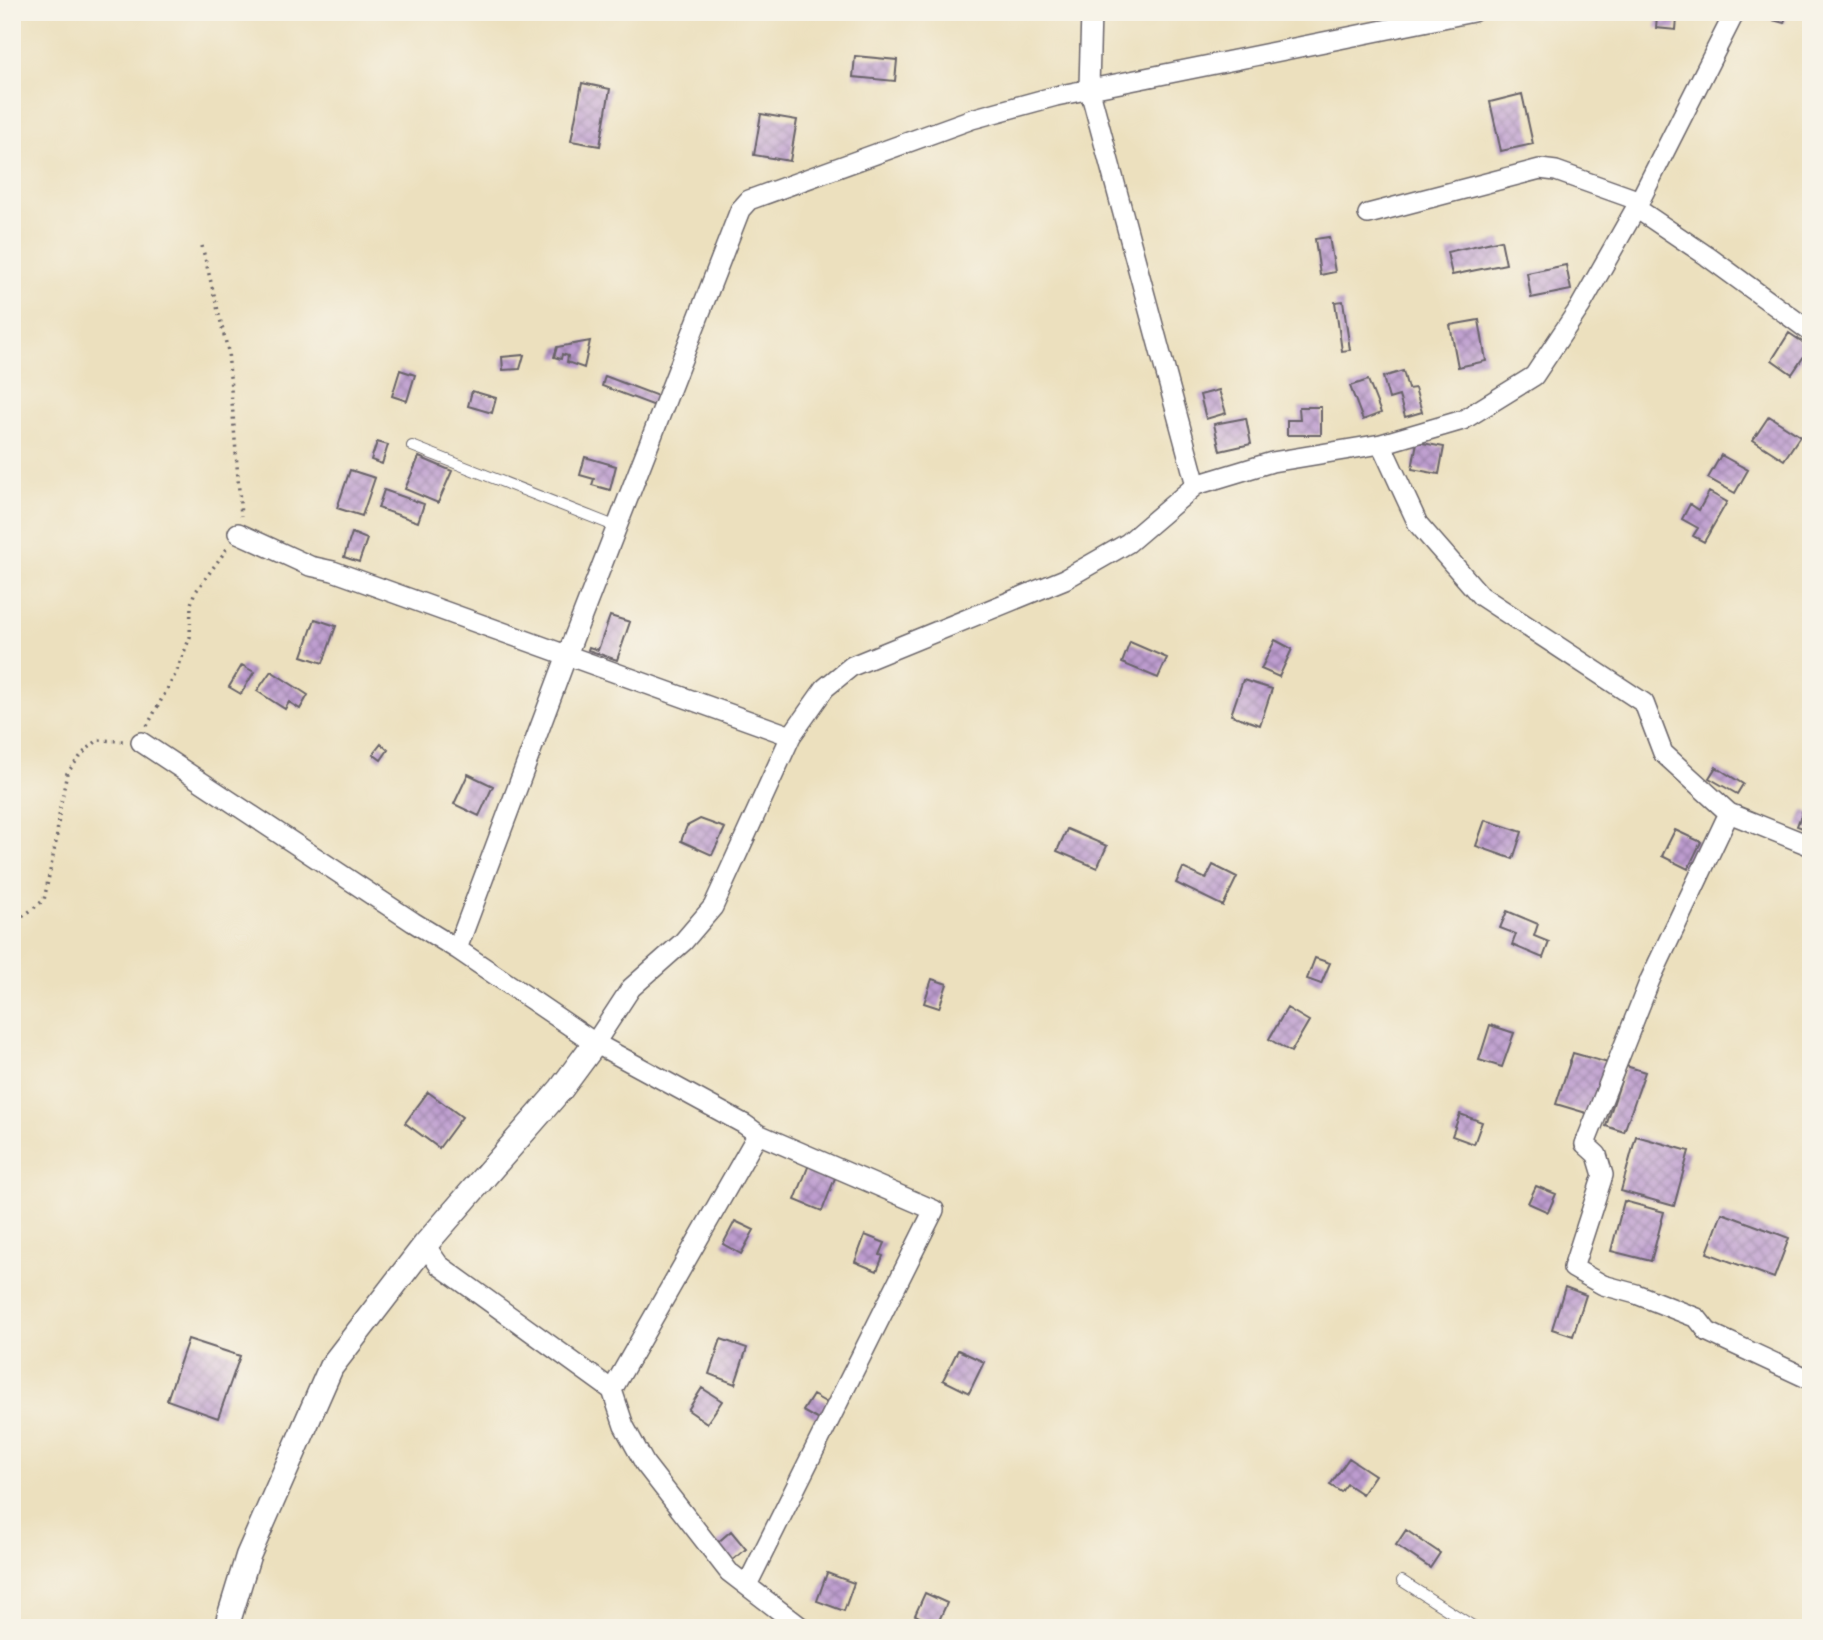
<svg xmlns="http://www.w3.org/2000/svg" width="1823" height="1640" font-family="'IM FELL French Canon',serif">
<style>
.building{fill:url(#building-cross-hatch)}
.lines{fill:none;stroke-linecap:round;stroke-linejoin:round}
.service-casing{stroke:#696469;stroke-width:12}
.minor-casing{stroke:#696469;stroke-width:22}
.tertiary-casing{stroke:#696469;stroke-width:27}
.path{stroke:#696469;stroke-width:3.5;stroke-dasharray:2 5;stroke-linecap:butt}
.service{stroke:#fff;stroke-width:10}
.minor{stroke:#fff;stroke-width:19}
.tertiary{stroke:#fff;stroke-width:24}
</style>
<defs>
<pattern id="building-cross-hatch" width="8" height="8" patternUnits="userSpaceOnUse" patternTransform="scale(1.75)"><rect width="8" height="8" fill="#bd9ccf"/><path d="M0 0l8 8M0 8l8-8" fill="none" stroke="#997fa9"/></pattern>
</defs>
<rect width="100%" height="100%" fill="#f7f3e8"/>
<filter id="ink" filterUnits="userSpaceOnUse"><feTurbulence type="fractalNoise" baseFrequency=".0143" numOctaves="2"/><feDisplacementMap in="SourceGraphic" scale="14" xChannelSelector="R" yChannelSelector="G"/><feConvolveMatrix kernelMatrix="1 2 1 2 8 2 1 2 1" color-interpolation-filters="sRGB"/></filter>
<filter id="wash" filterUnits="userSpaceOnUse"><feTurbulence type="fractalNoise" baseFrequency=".00686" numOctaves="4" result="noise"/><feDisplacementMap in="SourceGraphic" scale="28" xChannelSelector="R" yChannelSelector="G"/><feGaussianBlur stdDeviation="1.57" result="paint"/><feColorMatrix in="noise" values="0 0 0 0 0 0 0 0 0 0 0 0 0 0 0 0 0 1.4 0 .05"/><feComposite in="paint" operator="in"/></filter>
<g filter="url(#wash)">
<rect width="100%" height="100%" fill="#ece0be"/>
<g id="blocks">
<path class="building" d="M1764,12H1787L1784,23L1762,17Z
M1657,16L1677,18L1676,30L1656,28Z
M855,56L897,60L895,81L853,77Z
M582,83L610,89L600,146L571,141Z
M1522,94L1533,144L1501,151L1490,102Z
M761,114L797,120L790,161L754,155Z
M1329,237L1335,272L1320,275L1315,239Z
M1501,240L1506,264L1452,275L1447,252Z
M1566,265L1571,290L1531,298L1527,273Z
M1343,301L1350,350L1342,351L1335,302Z
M1479,320L1486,361L1458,367L1450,325Z
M1789,333L1810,347L1792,374L1772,360Z
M590,341L584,368L567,362L568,356L562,354L561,359L554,357L557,347Z
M524,355L520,369L503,370L502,357Z
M400,370L415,375L407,401L392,396Z
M1403,371L1408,389L1415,388L1422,412L1405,417L1399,396L1389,399L1383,377Z
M605,376L658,396L655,406L602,386Z
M1368,380L1381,413L1363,420L1350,386Z
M1219,390L1226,413L1206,419L1200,395Z
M472,391L496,398L492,413L468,406Z
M1299,407H1321V435H1287V420H1300Z
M1769,416L1800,436L1784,460L1753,440Z
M1246,418L1251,444L1220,451L1214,424Z
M377,442L388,445L382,464L371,460Z
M1417,442L1444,447L1439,474L1412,469Z
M1721,455L1748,470L1735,493L1708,478Z
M419,457L452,471L438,503L405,489Z
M585,457L616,466L610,490L592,485L594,479L580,475Z
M350,470L375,478L362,516L337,508Z
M384,490L424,504L418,522L378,508Z
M1709,492L1727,502L1704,542L1693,536L1698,528L1682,519L1690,504L1699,510Z
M352,533L367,539L359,562L344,557Z
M610,616L630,622L617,660L588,650L589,647L598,650Z
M315,619L336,626L323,663L302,656Z
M1275,640L1292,649L1279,677L1261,669Z
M1130,642L1167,658L1158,678L1122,663Z
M242,665L254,672L241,694L229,687Z
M271,671L308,695L300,709L289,702L285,709L257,691Z
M1243,680L1272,689L1260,725L1231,715Z
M381,744L388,750L381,760L373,754Z
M1716,767L1743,784L1737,794L1709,778Z
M468,774L493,786L479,816L454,804Z
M1803,810L1811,813V831L1797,826Z
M700,819L725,828L712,855L681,841L687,826Z
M1485,820L1522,832L1513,859L1476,846Z
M1067,829L1107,846L1097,868L1057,851Z
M1675,830L1701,842L1688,869L1662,856Z
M1213,865L1237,877L1223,906L1176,883L1183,868L1206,879Z
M1507,911L1538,924L1534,936L1549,942L1543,958L1512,945L1516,934L1500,928Z
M1315,958L1330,963L1321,984L1307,979Z
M932,979L947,984L939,1008L924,1003Z
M1287,1008L1309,1021L1291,1052L1269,1039Z
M1490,1025L1514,1033L1502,1067L1479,1060Z
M1573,1053L1608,1063L1593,1115L1556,1104Z
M1626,1066L1645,1072L1624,1132L1606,1126Z
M428,1092L462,1117L439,1148L405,1123Z
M1460,1114L1482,1122L1474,1144L1452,1136Z
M1636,1136L1689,1151L1674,1206L1621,1191Z
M810,1162L837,1173L822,1211L795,1200Z
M1536,1186L1556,1194L1548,1212L1528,1203Z
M1624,1201L1664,1212L1651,1261L1611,1251Z
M1722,1213L1789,1238L1774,1278L1707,1253Z
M735,1221L754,1230L741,1254L723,1244Z
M865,1235L885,1243L880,1255L883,1256L877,1271L855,1262Z
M1565,1287L1586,1295L1573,1336L1552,1329Z
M188,1339L240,1356L218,1418L167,1400Z
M721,1339L747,1348L735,1384L709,1374Z
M958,1350L984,1362L969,1393L943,1380Z
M702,1388L722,1401L707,1423L688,1410Z
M813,1395L829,1404L819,1420L803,1411Z
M1349,1458L1375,1475L1362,1494L1347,1484L1341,1492L1330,1485Z
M1406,1530L1440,1553L1430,1568L1396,1545Z
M731,1531L746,1549L730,1562L716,1544Z
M827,1573L854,1583L844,1611L817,1601Z
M925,1593L947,1603L937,1625L915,1615Z"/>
</g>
</g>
<g filter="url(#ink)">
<use href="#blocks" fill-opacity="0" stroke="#696469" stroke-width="2"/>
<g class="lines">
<g class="service-casing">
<path id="service" d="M412,446L617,527
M1402,1581L1476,1628"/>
</g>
<g class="minor-casing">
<path id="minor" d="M1091,12L1089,87L1196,485
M1636,208L1707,256L1811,332
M1368,214L1540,169L1556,171L1640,201
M1381,444L1418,524L1481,596L1644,703L1663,753L1729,813L1811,846
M238,533L310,566L333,571L791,736
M141,742L413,922L457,949L595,1043
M1729,813L1650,980L1585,1144L1597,1155L1603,1175L1573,1268L1603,1285L1636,1294L1697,1318L1708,1332L1811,1380
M457,949L567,655L740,210L749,200L972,119L1056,96L1473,12
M425,1245L439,1265L612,1390L624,1426L645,1464L729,1572L802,1628
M612,1390L758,1134
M747,1585L934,1210L758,1134L744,1124L595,1043L631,988L683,942L713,907L791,736L825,688L852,666L1065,579L1128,543L1196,485L1272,462L1381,444L1463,420L1534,376L1580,307L1636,208L1735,12"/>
</g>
<g class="tertiary-casing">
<path id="tertiary" d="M226,1628L248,1556L331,1367L425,1245L561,1089L595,1043"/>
</g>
<path class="path" d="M202,246L228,351L241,516
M147,726L176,673L190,637L191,604L194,594L229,546
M12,925L44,900L56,842L60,808L67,773L83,753L98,740L123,741"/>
<use href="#service" class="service"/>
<use href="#minor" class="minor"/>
<use href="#tertiary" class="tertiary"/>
</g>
</g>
<rect width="1823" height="1640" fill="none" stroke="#f7f3e8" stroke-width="42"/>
</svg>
